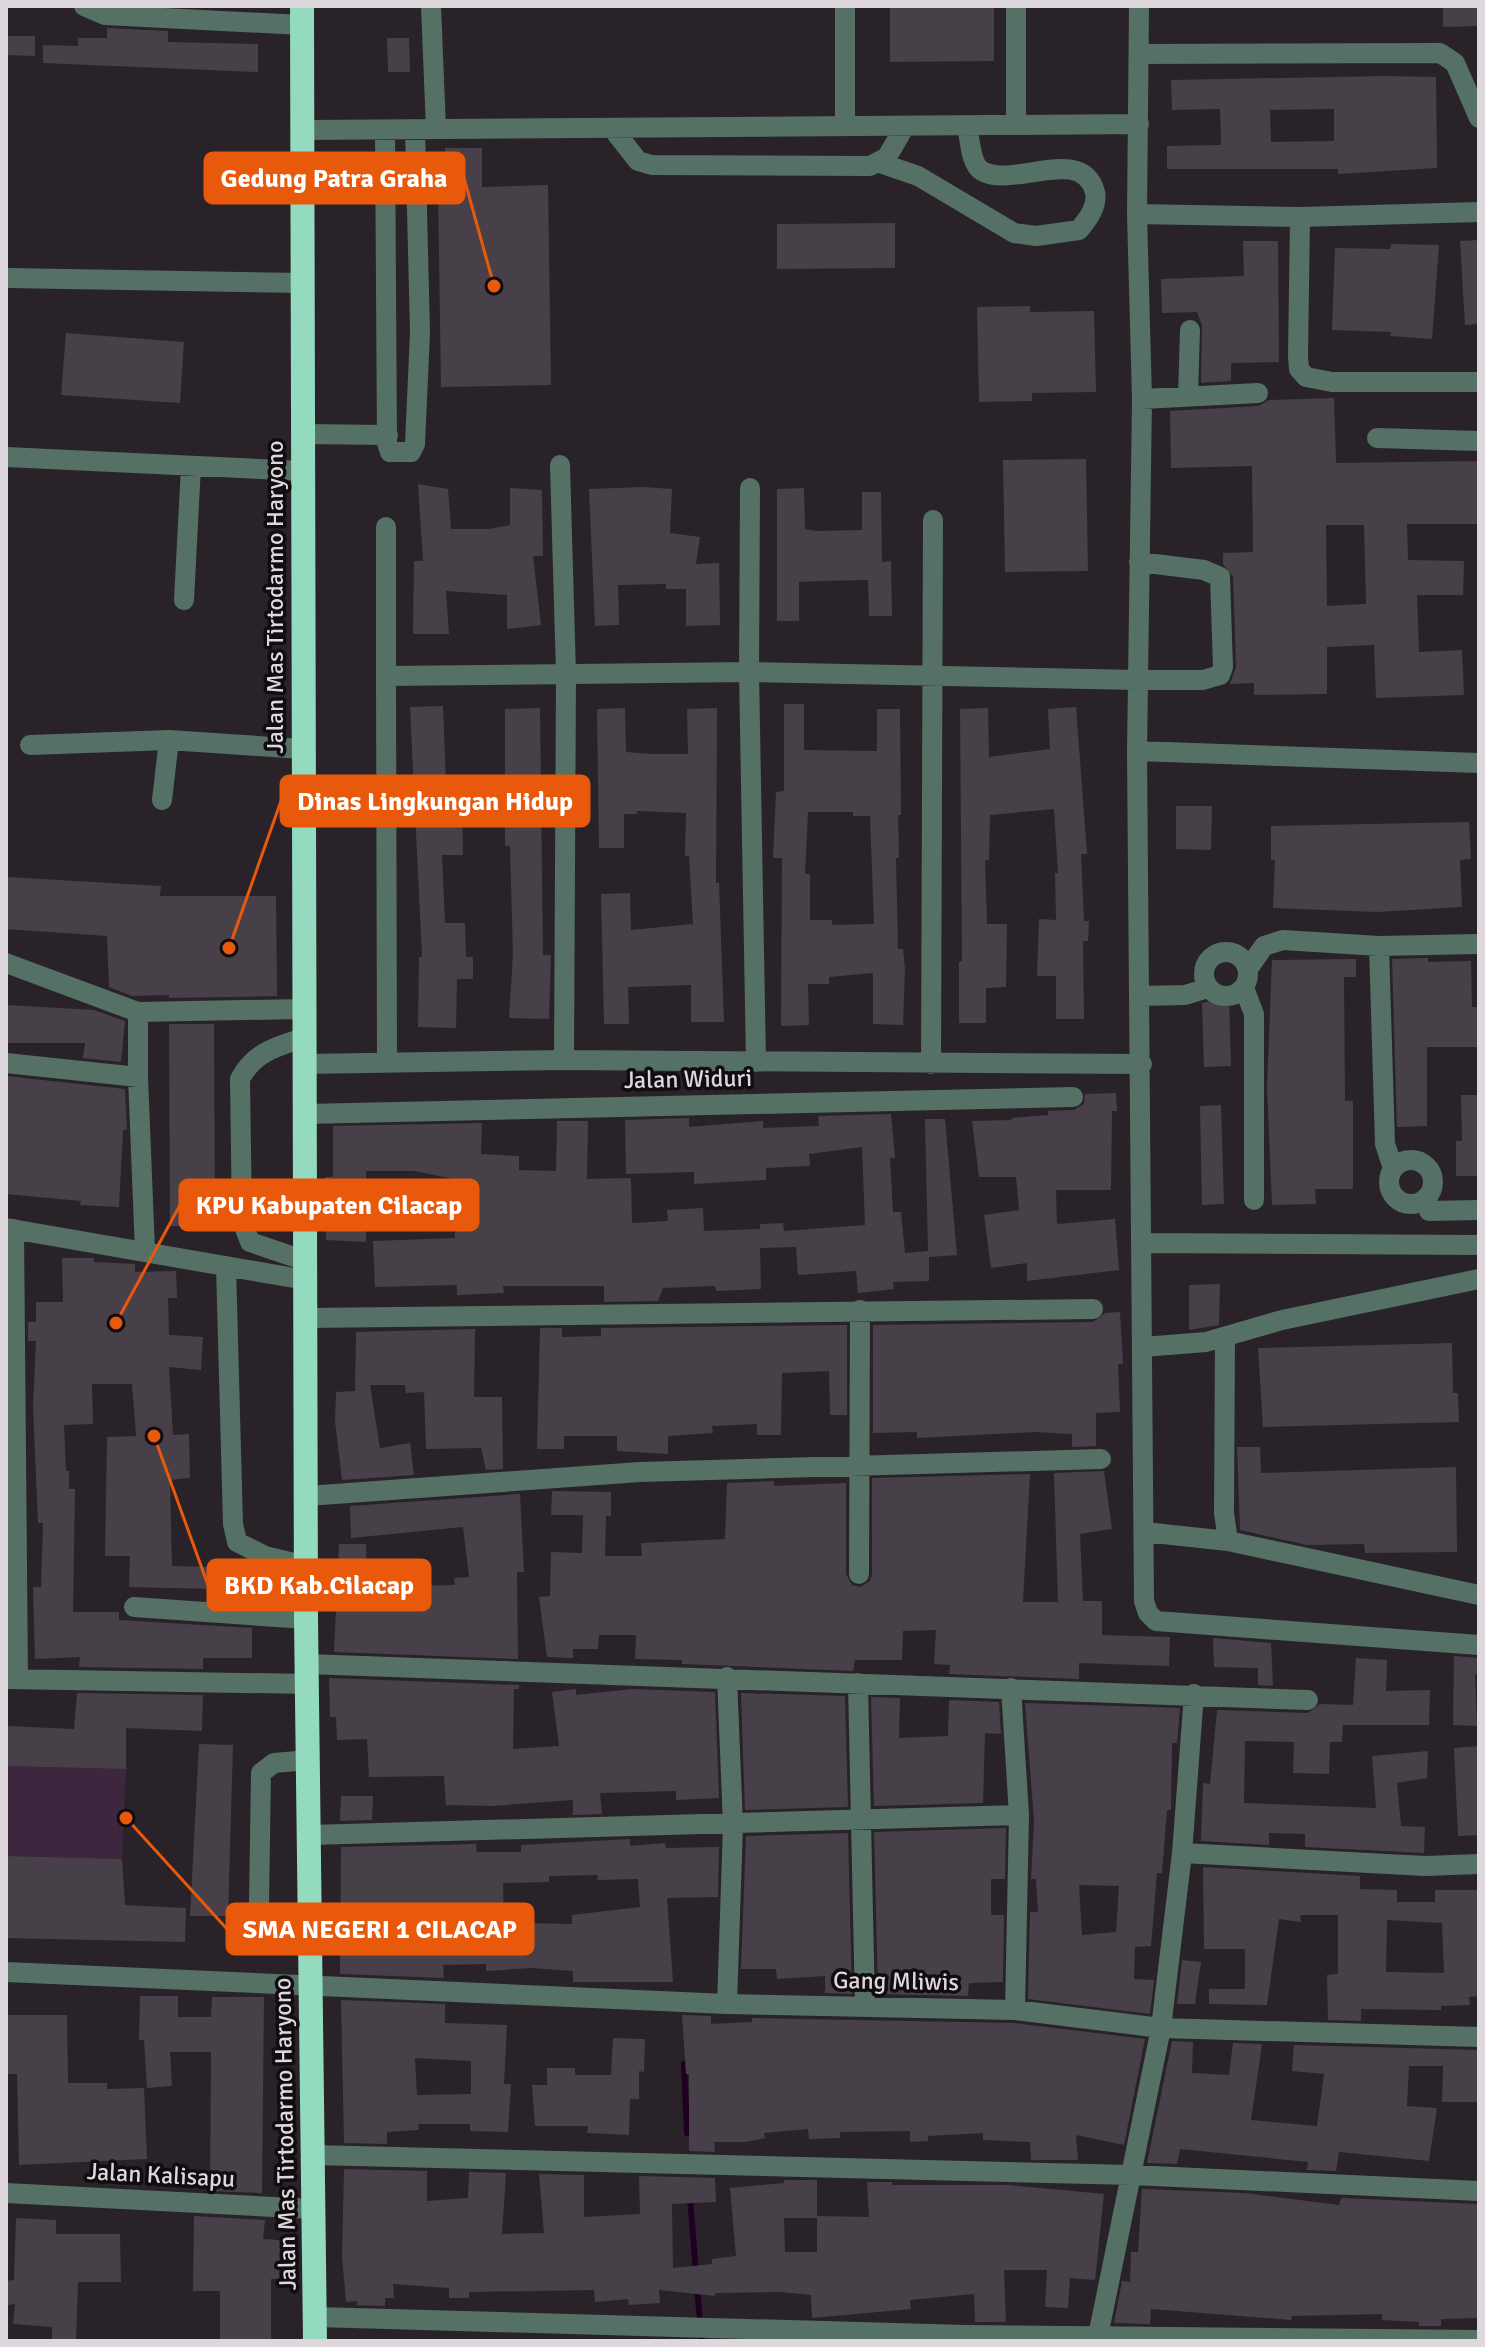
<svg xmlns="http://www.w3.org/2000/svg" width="1485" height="2347" font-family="Signika,sans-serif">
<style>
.green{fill:#3f263f}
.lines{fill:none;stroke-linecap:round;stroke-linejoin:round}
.stream{stroke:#200022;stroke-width:6}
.building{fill:#484048;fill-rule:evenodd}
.minor{stroke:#557065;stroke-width:20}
.highway{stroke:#93dabe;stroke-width:24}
.labels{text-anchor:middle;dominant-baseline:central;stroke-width:7;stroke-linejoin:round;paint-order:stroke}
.street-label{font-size:24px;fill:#ded8de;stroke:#100c10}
.leader{fill:none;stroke:#e8590c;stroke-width:3}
.callout-dot{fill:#e8590c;stroke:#100c10;stroke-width:3}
.callout{fill:#e8590c;stroke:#e8590c;stroke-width:3}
.callout-label{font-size:26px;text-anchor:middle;font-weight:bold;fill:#fff}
</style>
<rect width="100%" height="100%" fill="#292229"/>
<path class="green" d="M6,1766L126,1769L122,1859L6,1856Z"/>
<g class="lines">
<path class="stream" d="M684,2064L687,2133
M690,2197L696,2274
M697,2289L702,2341"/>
</g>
<path class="building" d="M890,6H994V61L890,62Z
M1443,6H1479V26L1443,27Z
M107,28L168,31V42L258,44V72L43,63V45L78,46V38H107Z
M6,36H35V56L6,55Z
M387,38H409L410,72H388Z
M1385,76L1436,77L1437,168L1338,174V169H1167V146L1221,145L1220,109L1172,110L1171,80ZM1334,109V141L1271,142L1270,110Z
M445,148H482V187L548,185L551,385L441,387L438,187H445Z
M895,223V268L777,269V224Z
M1479,240V324L1465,325L1460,241Z
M1243,241H1278L1279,362L1231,363V381L1201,383L1202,325L1197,312L1162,313L1161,279L1244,276Z
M1391,244L1439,245L1432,339L1390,336L1391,332L1332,330L1335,248L1390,249Z
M1030,306V312L1094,311L1096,392L1032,393V401L979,402L977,307Z
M66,333L184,342L180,403L61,395Z
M1334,398L1336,463L1479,461V524H1407L1408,560L1464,561L1463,595H1417L1419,652L1462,650L1464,695L1376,698L1374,645L1327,647V694L1254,695V683L1230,684L1236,667L1233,577L1223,564V553L1253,552L1252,466L1171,468L1170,411L1259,406L1269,400ZM1326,525H1364L1366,604L1327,606Z
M1086,459L1088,571L1005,572L1003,460Z
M418,484L448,489L451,529H489L510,525V488L542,490L543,556H533L541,625L507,629V595L446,591L449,634H413L414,561H423Z
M643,487L672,489L670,533L700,537L696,564L719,563L720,625L686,626V589H666V584L618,585L619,625L595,626L589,489Z
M804,488L805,529L817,531L862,530V492H881L882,562L891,561L892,616H869L868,580L821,581L799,582V621H777V489Z
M784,704H804V750L877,751V709H900L901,815H898L899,858H896L898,949H903L905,970L903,1025L873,1024V973L829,977V984H808L809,1025L781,1026L782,858H773L776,792L784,791ZM808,812H853V816H870L874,924L832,925V920H810V874H805Z
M443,706L446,782H462L463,855H442L445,923H465L466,957H473V979H457L456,1028L418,1027L419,957H422L410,707Z
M1076,707L1087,854H1081L1084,921H1089L1088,941H1083L1084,1019H1056V976H1037L1039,919L1056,920L1055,873H1058L1054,809L990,815L989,860H985L987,924H1007L1006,987L986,988V1023H959V962L962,961L960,709L988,708L989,757L1050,749L1048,709Z
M540,708L543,955H551L549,1019L509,1018L513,954L510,846H505V709Z
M625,708L626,752L653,754H688L687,709L717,708L716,883H719L724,1022H691V985L628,987L629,1024H604L601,894L630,893L631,930L693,924L689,856H685L686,813L637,811V814H624V848H599L597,709Z
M1176,806H1212L1211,850L1176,849Z
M1469,822L1471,859L1460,860L1462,907L1377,912L1273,908L1275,860H1271V826Z
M7,877L161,886L160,896H276L277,996L169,998V995L132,996L109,987L107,936L6,929Z
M1428,958V962L1471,961L1472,1007H1479V1047H1427V1126L1397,1127L1392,959Z
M1356,959V977H1344L1345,1101H1353V1189H1315L1316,1204L1272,1205L1267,1088L1272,960Z
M1229,998L1231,1066L1204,1067L1202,1003Z
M6,1005L94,1010L125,1021L121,1062L83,1058L85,1043H6Z
M169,1024H214L215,1226H170Z
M6,1076L125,1089L127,1129L123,1130L119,1207L80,1205L81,1201L6,1194Z
M1116,1093L1117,1111H1112L1111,1190H1056L1057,1224L1115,1219L1119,1270L1027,1281V1263L991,1268L984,1215L1019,1210L1016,1177H979L972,1121L1012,1120L1011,1118L1048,1115V1111L1074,1110L1084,1104L1085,1094Z
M1461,1095H1479V1176H1456V1141H1462Z
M1221,1105L1224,1204L1202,1205L1200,1106Z
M891,1114L895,1158H890L893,1212H901L905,1253L928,1251L925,1119H945L957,1255L929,1257V1281L893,1282L894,1289L858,1293L856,1271L798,1275L796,1247L760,1248L761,1289L716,1291L715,1286L663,1288L658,1301L604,1302V1286H503L504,1293L457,1295V1285L375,1287L373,1241L455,1238L454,1179L414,1171H366V1242L326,1240L325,1177H333V1126L482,1123L481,1154L519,1156V1170L556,1171L557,1121H588L587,1179L631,1178L632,1223L668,1221L667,1210L703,1208L704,1231L760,1229V1224L783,1223L784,1231L865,1225L862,1147L809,1154L810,1166L766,1168V1180L694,1184V1172L626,1174L625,1120L689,1118V1127L763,1121V1128L819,1126L818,1116Z
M62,1258H94V1262L135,1264V1272L176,1271L177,1298H168L169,1335L203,1337L201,1370L169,1367L173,1435L189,1434L190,1478L170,1480L172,1566L215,1567V1561H247L259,1568V1590L129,1587L130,1556H105L107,1437L136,1436L132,1384H92L93,1424L64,1425L66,1471H69V1489H75L73,1612H119V1620L252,1628V1658H203V1669L79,1667L80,1657L35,1659L33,1587H41L43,1523H38L33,1407L36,1341H28V1322H36V1302H63Z
M1220,1284L1219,1325L1189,1330V1285Z
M1120,1312L1123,1364H1118L1120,1412L1096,1413V1446L1072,1447V1434L1034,1432L917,1438V1432L873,1433V1325L1093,1322L1105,1313Z
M847,1325V1415H830L829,1371L782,1373L781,1435H757V1424L712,1426L713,1433L668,1436V1454L617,1451V1436H564V1449H537L540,1328H562V1337L601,1336V1328Z
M475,1329L474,1397H502L503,1469L486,1470L481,1448L426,1449L424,1392L406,1393L405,1385H370L380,1448L410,1443L414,1475L342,1480L335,1421L336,1392L355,1391L356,1332Z
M1452,1343L1453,1393H1458L1459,1422L1263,1427L1258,1348Z
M1237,1447H1260L1261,1473L1456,1467L1457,1552L1365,1553L1364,1544L1307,1545L1240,1530Z
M1104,1471L1112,1529L1080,1534L1083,1601H1102V1635L1170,1637L1169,1666L1079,1663V1679L949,1674L950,1665L934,1664L936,1630L903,1631L902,1660H855L853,1671L682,1664V1660L635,1659L636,1635H599L598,1649H573V1658L547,1657L539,1597L550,1596L551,1552L582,1553L583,1515H551L552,1491L611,1492V1516H606L605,1556H642L641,1543L725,1539L727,1483L774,1481V1486L846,1483V1574L852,1585L860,1587L870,1581L872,1574V1478L1030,1474L1023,1602H1058L1054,1473Z
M520,1494L524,1572H517L518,1659L334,1652L339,1544H366L367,1580L381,1581V1587L455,1585L454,1578L469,1577L463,1527L351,1538L350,1506Z
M1213,1638L1271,1643L1273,1686L1258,1685V1668L1214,1667Z
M1454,1656L1479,1658V1674H1475L1477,1726L1453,1725Z
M1356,1658L1387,1660L1386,1691L1430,1690L1429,1725H1343L1342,1742H1330L1329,1774L1293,1773L1294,1742L1245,1741L1244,1803L1376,1808L1372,1756L1428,1751L1427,1778L1397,1783L1401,1826L1425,1827L1424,1853L1305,1847V1834L1269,1833V1845L1201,1841L1203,1783L1210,1784L1217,1710L1308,1713L1320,1704L1353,1705Z
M329,1678L519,1685V1689H514L513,1749L559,1746L552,1692L576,1689V1695L633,1689L715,1692L719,1798L676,1800V1791L600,1793L602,1814L573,1815V1800L492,1806L446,1805L444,1776L369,1777L367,1739L337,1740L336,1717H330Z
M77,1693L203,1695L202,1731L126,1728V1769L6,1766V1726L74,1729Z
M741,1693L845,1696L848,1807L745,1810Z
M871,1697L900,1698L899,1738L948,1736L949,1700L999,1702L1001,1734L985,1733L983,1803L874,1806Z
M1025,1703L1180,1708L1177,1743H1172L1171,1810H1167L1162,1873H1157L1151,1946L1135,1947L1134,1979L1154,1980L1150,2014L1028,1999L1030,1912H1038L1036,1879H1031L1034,1821ZM1079,1885L1119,1886L1116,1932L1082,1935Z
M199,1744L233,1745L228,1916H190Z
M1479,1746V1835L1458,1836L1454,1748Z
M341,1796H373L372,1820L340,1821Z
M1006,1828L1005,1879H991V1915H1004L1003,1982L969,1983L968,1996L878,1994L874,1832Z
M848,1833L852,1994L825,1993V1976L777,1979L776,1969H741L746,1836Z
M630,1839V1846L665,1843L666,1848L719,1847L718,1897L667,1898L673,1982H573V1971L531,1968L486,1971V1964L443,1965L444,1978L340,1974L341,1847L476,1844L477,1852H521V1845ZM598,1875L597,1880L638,1879L640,1907L572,1915V1924L525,1923L524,1915L504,1916L503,1883L549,1882V1876Z
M6,1856L122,1859L125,1905L186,1908L185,1942L6,1938Z
M1203,1867L1360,1876V1889L1397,1890V1902H1435V1890H1479V1996L1469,1997L1470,2005L1441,2006V2010L1361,2009V2021L1328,2020L1327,1975L1338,1974V1915H1300L1301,1922L1279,1919L1267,2005L1209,2004V1989H1245V1949H1204ZM1387,1920L1442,1923L1444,1973L1386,1972Z
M1182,1960L1201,1962L1195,2004H1177Z
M140,1996H178V2017H211L212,1997H264L262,2193L210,2191L211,2052H170L172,2086L147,2088L144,2040H139Z
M341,2000L445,2004V2023L507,2025L504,2084H511L508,2132L470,2131V2124H418L419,2130L387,2132V2144L344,2143ZM415,2058L471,2061V2094L417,2095Z
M6,2015H67L68,2083H107V2089L144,2088L147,2159L19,2165L17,2074H6Z
M682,2015L711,2016V2024L752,2022V2018L1014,2023L1145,2039L1124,2145L1076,2135L1078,2160H1031L1030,2142L983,2140V2133L928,2136V2141L910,2142V2131L840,2132V2138L809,2139L808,2129L764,2133L765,2138L746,2142H714L715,2152L689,2151V2074H686Z
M613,2038L645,2039L644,2072L639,2071V2099H630L629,2135L587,2133L588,2126H535L532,2085H547V2068H575V2075H611Z
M1172,2041L1193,2042L1192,2073L1229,2075L1233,2043L1262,2044L1251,2120L1317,2126L1324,2074L1292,2071L1294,2045L1479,2050V2102H1442L1443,2066H1409L1407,2106L1437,2108L1429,2161L1339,2152L1336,2171L1307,2170L1308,2162L1180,2149L1177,2164L1147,2163Z
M344,2169L427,2171V2201L468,2198L469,2172L506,2173L502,2234L544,2233L539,2174L584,2175V2217L640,2214L639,2176L715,2178L716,2202L672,2204L673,2268L712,2264V2259L736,2256L730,2188L784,2183V2180H817V2218H784L785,2252H817V2216L869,2217L867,2182H892V2185H1009L1104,2194L1095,2280L1070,2278L1068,2308L1045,2307L1047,2270H1004L1006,2322H975L974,2294L910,2300L911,2309L812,2318L811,2295L780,2292L715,2293V2296L659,2290L660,2303L629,2305L628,2299L595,2302L594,2290L469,2292V2298H449V2288L393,2284L394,2298H385V2306L357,2305V2301L346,2302L342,2256Z
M1142,2189L1245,2193L1339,2205L1341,2198L1479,2204V2318L1441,2319V2326H1419V2322L1382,2320V2314L1292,2316L1291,2320L1151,2309L1150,2324L1114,2323L1122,2281L1130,2282L1131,2252H1138Z
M194,2216L265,2220L263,2239L280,2240L279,2279H271V2341H220V2291H193Z
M16,2218L56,2220V2234H120L121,2282H78L76,2341H52V2327L13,2324L15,2304L6,2305V2281L14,2280Z"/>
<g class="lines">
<path class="minor" d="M84,6L105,15L302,25
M431,6L436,129
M845,6V126
M1139,6L1137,214L1142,399L1137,751L1144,1601L1148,1613L1156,1621L1479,1645
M1140,54L1440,53L1455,63L1479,118
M1016,125V6
M612,128L638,161L652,165L870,166L887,157L905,126
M305,130L1139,124
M385,130L387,443L390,452H411L415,444L420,332L415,129
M880,163L918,176L1014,233L1036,236L1079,230C1088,219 1098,206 1095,192C1082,144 1013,189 982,171C970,164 970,138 967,125
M1137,214L1300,217L1479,212
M1300,217L1298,357L1299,369L1306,377L1332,382H1479
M8,278L303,283
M1188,397L1190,330
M1142,399L1258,393
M303,434L388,435
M1377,438L1479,441
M6,457L302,471
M560,465L566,674L564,1060
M750,488L749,672L756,1062
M386,527V676
M184,600L191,466
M30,745L169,740L302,749
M1137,751L1479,763
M162,800L169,740
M1379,946L1385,1144L1393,1168
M1204 974a22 22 0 1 1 44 0a22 22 0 1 1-44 0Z
M6,963L138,1012L303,1009
M1248,969L1264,946L1283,940L1379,946L1479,944
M1244,988L1254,1014V1200
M1140,996L1185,995L1208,988
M138,1012V1077
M303,1038C276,1047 254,1052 240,1079L242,1221L250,1242L306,1261
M6,1063L138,1077L145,1251
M387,1063L386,676L749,672L1137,680H1203L1220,675L1223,667L1220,577L1204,570L1139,562
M304,1064L564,1060L1142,1064
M931,1064L933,520
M304,1114L1073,1097
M1389 1182a22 22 0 1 1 44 0a22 22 0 1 1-44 0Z
M1429,1211L1479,1210
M6,1228L306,1280
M14,1229L18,1679
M1143,1243L1479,1245
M226,1266L233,1524L237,1542L265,1556L306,1566
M306,1318L1093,1309
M1225,1338L1224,1513L1228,1541L1479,1595
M1143,1347L1206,1342L1282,1320L1479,1279
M307,1496L640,1472L1101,1459
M1145,1532L1228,1541
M859,1574L860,1310
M134,1607L306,1619
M307,1664L1308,1700
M727,1677L733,1825L727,2004
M7,1679L307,1684
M858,1683L865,2006
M1011,1688L1019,1815L1015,2010
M308,1760L274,1763L261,1773L259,1904L266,1922L310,1932
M310,1835L1019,1815
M1182,1853L1425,1866L1479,1864
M6,1972L727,2004L1015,2010L1161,2028L1479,2037
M312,2155L1132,2175L1479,2191
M6,2193L312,2209
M316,2317L966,2335L1479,2340
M1097,2341L1161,2028L1182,1853L1194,1694"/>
<path class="highway" d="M302,6L306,1619L315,2341"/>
</g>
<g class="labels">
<g class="street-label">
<text transform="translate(275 597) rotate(-90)">Jalan Mas Tirtodarmo Haryono</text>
<text transform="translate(688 1079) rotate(-1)">Jalan Widuri</text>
<text transform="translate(896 1981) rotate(1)">Gang Mliwis</text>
<text transform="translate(285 2134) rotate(-91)">Jalan Mas Tirtodarmo Haryono</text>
<text transform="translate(161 2175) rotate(3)">Jalan Kalisapu</text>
</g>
</g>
<path class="leader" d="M494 286L464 178M229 948L281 801M116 1323L180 1205M154 1436L208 1585M126 1818L227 1929"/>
<g class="callout-dot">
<circle cx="494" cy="286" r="8"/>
<circle cx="229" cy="948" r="8"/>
<circle cx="116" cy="1323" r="8"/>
<circle cx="154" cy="1436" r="8"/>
<circle cx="126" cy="1818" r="8"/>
</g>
<g class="callout">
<rect x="205" y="153" width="259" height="50" rx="8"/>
<rect x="281" y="776" width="308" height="50" rx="8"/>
<rect x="180" y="1180" width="298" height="50" rx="8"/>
<rect x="208" y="1560" width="222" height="50" rx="8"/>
<rect x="227" y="1904" width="306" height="50" rx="8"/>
</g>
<g class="callout-label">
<text x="334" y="187">Gedung Patra Graha</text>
<text x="435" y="810">Dinas Lingkungan Hidup</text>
<text x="329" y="1214">KPU Kabupaten Cilacap</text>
<text x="319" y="1594">BKD Kab.Cilacap</text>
<text x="380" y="1938">SMA NEGERI 1 CILACAP</text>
</g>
<rect width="1485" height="2347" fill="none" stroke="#ded8de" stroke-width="16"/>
</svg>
